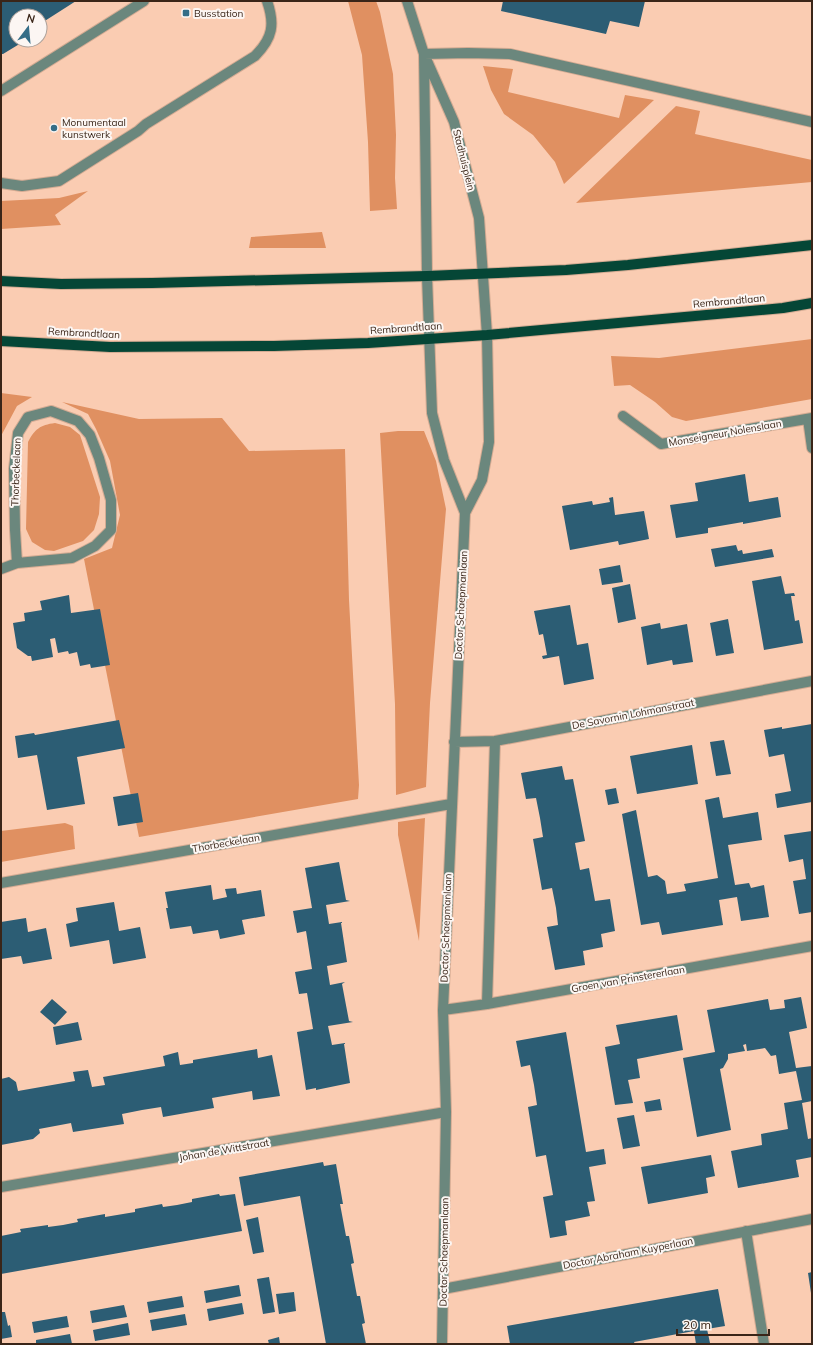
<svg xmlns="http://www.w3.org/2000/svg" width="813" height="1345" font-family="Mulish,sans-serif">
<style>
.green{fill:#e09061}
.building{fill:#2c5d74}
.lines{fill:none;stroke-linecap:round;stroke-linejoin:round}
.minor-casing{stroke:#d4ab93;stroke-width:12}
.major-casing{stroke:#d4ab93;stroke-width:12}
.minor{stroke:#6b877d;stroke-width:10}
.major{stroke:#054636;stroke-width:10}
.poi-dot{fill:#356d87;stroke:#fcf6f3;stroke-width:1.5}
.labels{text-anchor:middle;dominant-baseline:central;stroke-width:4;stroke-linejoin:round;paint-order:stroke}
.poi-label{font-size:10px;fill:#3a2518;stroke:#fcf6f3;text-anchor:start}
.street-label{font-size:10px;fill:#3a2518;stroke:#fcf6f3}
</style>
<rect width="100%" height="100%" fill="#faccb2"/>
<path class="green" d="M348,1H376L380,12L393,74L396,135L395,178L397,209L370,211L368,142L362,55Z
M483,66L513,69L508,92L619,118L625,95L654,100L564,184L555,162L533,135L504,114L491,90Z
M676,106L700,111L695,134L812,160V182L576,203Z
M88,191L55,215L61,225L1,229V201L59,198Z
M322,232L326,248H249L251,237Z
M812,339V399L686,421L672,417L655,402L630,385L614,386L611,356L659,358Z
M1,393L32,397L17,406L1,436Z
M62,402L139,419L222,418L249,451L345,449L349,600L359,785L358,799L139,837L84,559L112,548L120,515L110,461L96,429L88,414Z
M55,423L70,427L80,435L100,497L99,514L94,530L83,541L54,551L45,550L32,542L26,529L28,442C35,429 40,425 55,423Z
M398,431H424L436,461L446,509L430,703L426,787L396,795L395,704L380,433Z
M425,818L419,941L398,835V822Z
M65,823L73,826L75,849L1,862V831Z"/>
<path class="building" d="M1,1H76L40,24V16H16V40H26L3,54H1Z
M503,1H645L639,27L610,21L606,34L501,11Z
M745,474L749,502L778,497L781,517L743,524V522L708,528V533L676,538L670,505L698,501L695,483Z
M613,497L615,515L644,511L649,539L619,545L618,541L570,550L562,506L592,501L593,505L610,502L609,498Z
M736,545L738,551L742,550L743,554L772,549L774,557L715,567L711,549Z
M620,565L623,582L602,585L599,569Z
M781,576L785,594L794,593L795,596H791L795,621L799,620L803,643L764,650L752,581Z
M630,584L636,619L618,623L612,588Z
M69,595L71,613L100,609L110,665L91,668L90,664L80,666L77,652L69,654L68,651L58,653L55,638L50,639L53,657L32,661L31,656H28L17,648L13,623L25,621L24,613L42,610L40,601Z
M570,605L577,645L588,643L594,679L564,685L559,656L543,659L542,656L547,655L543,634L539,635L534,611Z
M728,619L734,653L716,656L710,623Z
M660,623L661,629L687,624L693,662L673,665L672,660L647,665L641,627Z
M119,720L125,748L77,757L85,804L47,810L37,755L18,758L15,736L34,733L35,735Z
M812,724V802L777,808L775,794L791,791L784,754L769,757L764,730L782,727V729Z
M724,740L731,774L716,776L710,742Z
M692,745L698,784L637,794L630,756Z
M562,766L565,780L573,779L585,841L575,843L580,870L589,868L595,901L610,899L615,931L601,934L603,947L583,951L585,965L555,970L547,927L558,925L556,908L552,888L542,890L533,839L543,837L540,818L536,798L526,799L521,773Z
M616,788L619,803L608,805L605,790Z
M138,793L143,822L118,826L113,797Z
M719,797L723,818L758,812L762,840L728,845L735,885L749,883L751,888L764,885L769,917L741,921L737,897L719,900L723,925L662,935L659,922L641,925L622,814L636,810L648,877L657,875L665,881L667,894L686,891L684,884L718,878L705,800Z
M812,831V912L799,914L793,881L806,879L803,859L789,862L784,835Z
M339,862L346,900L350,901L326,905L329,924L342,922V923H341L347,962L327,966L330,985L345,982L342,984L349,1021L353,1022L328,1026L332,1045L345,1043V1044H344L350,1083L316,1090V1088L306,1090L297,1032L313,1029L307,993L299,994L295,972L312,969L306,931L297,933L293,911L312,908L305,868Z
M211,885L213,900L227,897L225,889L236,888L237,894L261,890L265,916L242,920L245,934L220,939L218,930L193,934L191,926L170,929L166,908H168L165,892Z
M114,902L119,931L140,927L146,958L113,964L109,940L70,947L66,924L78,921L76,908Z
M26,918L28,932L46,928L52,959L23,964L21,956L1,959V922Z
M801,997L807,1028L789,1032L796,1068L812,1066V1101L802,1103L808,1139L812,1138V1157L796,1160L799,1177L738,1188L731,1151L762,1145L761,1134L788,1129L784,1103L802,1100L796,1071L779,1074L776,1055L771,1056L765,1048L747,1051L746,1044L743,1045L745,1051L728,1054V1059L723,1068L720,1069L731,1130L697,1137L683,1058L715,1052L707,1010L768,999L770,1010L785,1008L784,1000Z
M52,999L67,1012L55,1025L40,1012Z
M677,1015L683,1050L637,1059L640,1078L628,1080L633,1103L615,1105L605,1047L620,1044L616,1025Z
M78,1022L82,1040L56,1045L53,1027Z
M566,1032L586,1152L604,1149L606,1164L589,1167L595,1201L587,1202L590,1216L565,1221L567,1235L550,1238L543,1197L553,1195L546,1155L536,1157L528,1107L537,1105L534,1085L530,1065L521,1067L516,1041Z
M257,1049L258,1058L272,1055L280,1096L253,1100L252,1091L212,1098L214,1108L163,1117L161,1107L142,1110L122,1114L124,1124L73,1132L71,1123L39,1129L40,1133L33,1139L1,1145V1079L9,1077L16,1082L18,1091L75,1081L73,1072L88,1070L92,1087L105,1085L103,1077L165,1066L163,1056L178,1052L180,1065L193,1063V1060Z
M660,1099L662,1110L646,1112L644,1102Z
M634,1115L640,1146L623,1149L617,1118Z
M711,1155L715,1176L706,1178L708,1193L648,1204L641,1167Z
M323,1162L324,1166L336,1164L343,1204H340L346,1236H349L354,1263L351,1264L357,1296H360L365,1323L362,1324L366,1344H326L300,1196L244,1206L239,1177Z
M219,1194L220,1196L235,1194L242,1231L1,1274V1236L21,1232L20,1229L48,1225V1227L63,1225L78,1222L77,1219L105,1214V1217L135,1212V1209L162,1204L163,1207L177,1205L192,1202V1199Z
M258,1217L264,1252L253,1254L246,1220Z
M812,1272V1293H811L808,1273Z
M269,1277L275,1312L263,1314L257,1279Z
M239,1285L241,1296L206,1303L204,1291Z
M718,1289L725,1326L707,1329L710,1343L696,1344L694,1331L634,1342L635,1344H510L507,1326Z
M294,1292L296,1311L279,1314L276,1294Z
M182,1296L184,1307L149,1313L147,1302Z
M242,1303L244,1314L209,1321L207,1309Z
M124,1305L127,1317L92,1323L90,1311Z
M1,1312H5L8,1326L10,1325L12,1337L1,1339Z
M185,1314L187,1325L152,1331L150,1320Z
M67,1316L69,1327L34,1333L32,1322Z
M128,1323L130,1335L95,1341L93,1330Z
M70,1334L72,1344H36V1340Z
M279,1337L280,1344H269L268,1340Z"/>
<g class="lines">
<g class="minor-casing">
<path id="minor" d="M407,1L424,54L454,122L479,218L487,335L489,442L482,480L465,513
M424,54L427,276L432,413L444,460L465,513L443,1010L446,1112L442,1344
M424,54L468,53L510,54L812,122
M1,91L144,1
M1,183L22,186L59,181L138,131L146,124L255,56C273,38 275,24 267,1
M623,416L661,444L812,418
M808,419L812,448
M1,569L17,563L72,558L95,546L111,530V500L99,458L90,435L78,421L51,411L28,417L18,433L14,469L15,530L17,563
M454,742L495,741L812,681
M1,883L451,804
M487,1004L495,741
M443,1010L487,1004L812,946
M1,1187L446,1112
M746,1231L764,1344
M443,1289L812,1219"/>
</g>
<g class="major-casing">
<path id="major" d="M1,281L61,284L152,283L427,276L566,270L628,265L812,245
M1,341L110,347L274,346L368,343L487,335L783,308L812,303"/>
</g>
<use href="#minor" class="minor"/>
<use href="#major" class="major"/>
</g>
<g class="poi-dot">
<rect x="182" y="9" width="8" height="8" rx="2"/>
<circle cx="54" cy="128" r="4"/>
</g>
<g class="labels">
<g class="poi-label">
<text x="194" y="13">Busstation</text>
<text x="62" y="122">Monumentaal<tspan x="62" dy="12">kunstwerk</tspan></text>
</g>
<g class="street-label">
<text transform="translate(464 160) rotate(76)">Stadhuisplein</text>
<text transform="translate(729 301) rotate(-5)">Rembrandtlaan</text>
<text transform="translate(406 328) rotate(-4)">Rembrandtlaan</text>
<text transform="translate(84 333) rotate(3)">Rembrandtlaan</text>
<text transform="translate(725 433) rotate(-10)">Monseigneur Nolenslaan</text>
<text transform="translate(16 472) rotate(-88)">Thorbeckelaan</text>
<text transform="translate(461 605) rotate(-87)">Doctor Schaepmanlaan</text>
<text transform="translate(633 714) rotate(-11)">De Savornin Lohmanstraat</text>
<text transform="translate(226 843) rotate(-10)">Thorbeckelaan</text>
<text transform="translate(446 928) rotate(-88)">Doctor Schaepmanlaan</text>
<text transform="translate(628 979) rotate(-10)">Groen van Prinstererlaan</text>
<text transform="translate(224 1150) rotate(-10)">Johan de Wittstraat</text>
<text transform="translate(444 1252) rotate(-89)">Doctor Schaepmanlaan</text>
<text transform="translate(628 1253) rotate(-11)">Doctor Abraham Kuyperlaan</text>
</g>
</g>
<rect width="813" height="1345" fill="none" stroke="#3a2518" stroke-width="4"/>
<g transform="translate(28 28) rotate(16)"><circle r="19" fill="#fcf6f3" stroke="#aea29b"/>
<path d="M0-3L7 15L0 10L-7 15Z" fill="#356d87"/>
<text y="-6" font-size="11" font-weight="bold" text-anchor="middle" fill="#3a2518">N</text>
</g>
<path d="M677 1329v6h92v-6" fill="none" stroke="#3a2518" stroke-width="2"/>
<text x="683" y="1329" font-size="12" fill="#3a2518" stroke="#fcf6f3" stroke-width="3" paint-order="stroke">20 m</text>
</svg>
